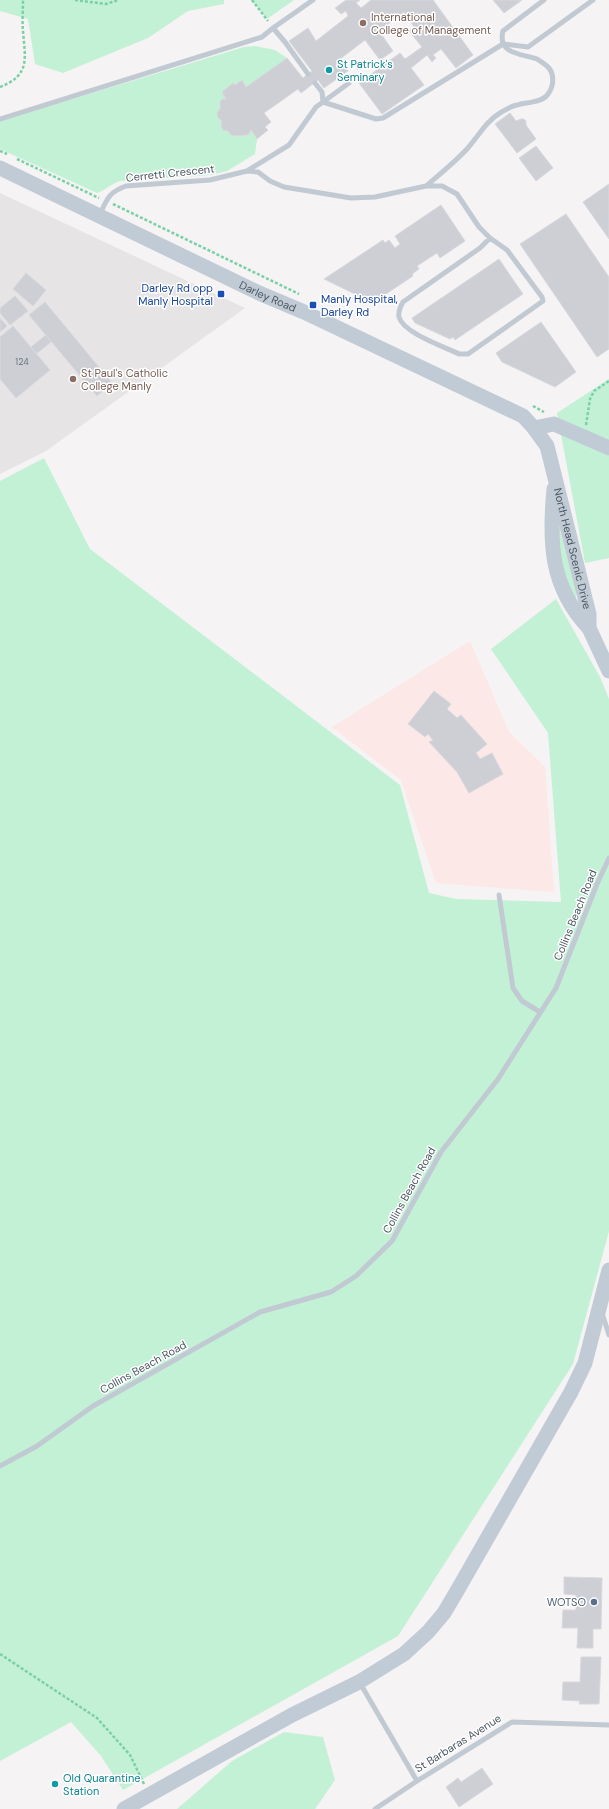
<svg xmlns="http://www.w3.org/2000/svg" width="609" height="1809" font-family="'DM Sans',sans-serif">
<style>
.education{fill:#e6e4e5}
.medical{fill:#fce8e6}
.green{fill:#c3f1d5}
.building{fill:#cdcfd5;stroke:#d7d9de}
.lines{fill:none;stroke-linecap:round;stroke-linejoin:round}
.path{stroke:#7ad0a6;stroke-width:2.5;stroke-dasharray:3 2;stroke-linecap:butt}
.lane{stroke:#c1cad2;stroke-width:5}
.secondary{stroke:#c1cbd6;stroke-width:15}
.education-dot{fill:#8d6e63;stroke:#fff;stroke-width:1.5}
.culture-dot{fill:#0f9aa8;stroke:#fff;stroke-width:1.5}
.transit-dot{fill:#1a4fb4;stroke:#fff;stroke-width:1.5}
.service-dot{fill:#5c6f8a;stroke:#fff;stroke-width:1.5}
.labels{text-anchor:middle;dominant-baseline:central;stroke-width:3;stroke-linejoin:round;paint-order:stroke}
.number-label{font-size:9px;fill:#6b747e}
.education-label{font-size:11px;fill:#785e54;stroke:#fff;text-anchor:start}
.culture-label{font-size:11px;fill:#0d838f;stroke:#fff;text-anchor:start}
.street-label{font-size:11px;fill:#4a5661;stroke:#fff}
.transit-label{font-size:11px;fill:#164399;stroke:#fff;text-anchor:end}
.service-label{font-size:11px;fill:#4e5e75;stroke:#fff;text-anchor:end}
</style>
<rect width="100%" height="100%" fill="#f5f3f3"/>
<path class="education" d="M0,193L245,308L46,451L0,474Z"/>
<path class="medical" d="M470,641L509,732L545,767L554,892L436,883L401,780L332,727Z"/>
<path class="green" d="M0,0H224V4L188,11L148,38L63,73L35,64L28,19L0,11Z
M252,0H294L267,19Z
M255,46L275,50L287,58L246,87L242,80L235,85L233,83L222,92L226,99H222L220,109L217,113L218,118L222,121L221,126L223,130L228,131C232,137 241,137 248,135L251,130L257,139L255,154L227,171L210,175L120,181C111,184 106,190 97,193L0,149V121L244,47Z
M609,379V558L585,563L557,413Z
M44,458L90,549L400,785L429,893L456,899L561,902L548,733L491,649L556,599L600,677L609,699V1231L573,1364L398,1636L123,1790L101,1756L71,1722L0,1761V481Z
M558,522L576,592V597L574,598L561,573Z
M284,1732L323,1737L335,1780L315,1809H177L232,1761Z"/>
<path class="building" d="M346,0H360L356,3L361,8L371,0H433L473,55L456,68L441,49L433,55L436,58L432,62L427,55L411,68L424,85L382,114L359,83L400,53L405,59L422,47L409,31L414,27L404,12L379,31L393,51L380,60L365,40L340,59L348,71L324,88L318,80L301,93L298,89L264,113L271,122L265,127L268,130L257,139L251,130L248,135L235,136L231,135L228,131L223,130L221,126L222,121L218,118L217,113L220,109V102L222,99H226L222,92L233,83L235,85L242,80L246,87L287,58L303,78L312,71L289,41L308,28L316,41L348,16L346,11L341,14L335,8Z
M493,0H522L504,13Z
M510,113L516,121L521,119H524L526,121V125L536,139L517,153L495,124Z
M536,146L553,168L536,181L519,158Z
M609,184V239L583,202Z
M441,205L465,241L440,258L437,253L417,266L419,269L412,274L413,276L374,302L371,298L367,300L324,279L383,240L385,243L389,240L395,248L400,244L395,236Z
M566,214L609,277V349L597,357L520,244Z
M499,259L523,294L455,340L453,337L450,339L415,323L412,318Z
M26,273L46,290L33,306L13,289Z
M15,296L28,311L10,325L0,313V308Z
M45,302L112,383L97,396L29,315Z
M0,318L7,326L0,332Z
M541,322L576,372L555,387L502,362L496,353Z
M13,326L50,370L16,398L0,379V337Z
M46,335L51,342L36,354L31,347Z
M434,691L451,704L447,709L457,718L461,715L487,744L476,753L480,759L492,753L503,774L469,793L457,772L429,742L433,740L428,734L425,737L408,724Z
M564,1577L602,1578L601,1629H593V1648H577L578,1628H562L563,1610H576V1595L564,1594Z
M581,1657H601L599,1704H579L580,1701L562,1700L563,1682H580Z
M482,1768L493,1784L459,1807L446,1787L458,1778L461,1782Z"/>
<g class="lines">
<path class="path" d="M75,0L106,4L118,0
M252,0L268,21
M0,87C31,75 25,58 23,31C22,21 23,10 23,0
M0,151L7,154
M17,159L99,198
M113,204L299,294
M533,406L544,412
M586,425L590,399L594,391L609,381
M0,1654L97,1718L130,1755L144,1784"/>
<path class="lane" d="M273,28L313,0
M323,102L376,119L383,118L503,44L528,47L593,0
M323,102L349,83
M0,119L262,37L273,28L285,42L308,74
M247,171L289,145L316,107L323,102L322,92L315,83
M426,186C440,174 455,162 467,149C478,137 486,121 500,113C505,110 511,106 517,105C526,102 542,103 548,94C554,86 555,73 547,66C544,64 541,61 537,59C522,54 497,54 503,31L544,0
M100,214C107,199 109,192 126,186L210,180L247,171L258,172L270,181L284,187L351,198L375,197L426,186H442L457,194L479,227L490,238L507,250L542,297L543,301L468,354H459C445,347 403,333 399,317C398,311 400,307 403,302L480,248L490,238
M499,895L513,988L522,1001L540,1012
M602,1313L609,1335
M0,1466L37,1446L93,1406L260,1312L331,1292L356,1276L392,1241L441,1152L498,1079L556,988L597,884L609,858
M360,1683L417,1781
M375,1809L417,1781L512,1722L609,1725"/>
<g class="secondary">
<path id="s1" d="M0,168L259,293L304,312L523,416L534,428L547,446L589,614V628L609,671"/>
<path d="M534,428L554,424L609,448"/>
<path d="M554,489C549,542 550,587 589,628"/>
<path d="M124,1809L292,1715L359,1682L404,1654L428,1632L444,1613L457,1591L571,1392L585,1363L609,1270"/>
</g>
</g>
<g class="education-dot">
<circle cx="363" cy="23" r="4"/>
<circle cx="73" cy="379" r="4"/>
</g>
<g class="culture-dot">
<circle cx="329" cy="70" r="4"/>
<circle cx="55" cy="1784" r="4"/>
</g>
<g class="transit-dot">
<rect x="217" y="290" width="8" height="8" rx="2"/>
<rect x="309" y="301" width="8" height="8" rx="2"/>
</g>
<circle class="service-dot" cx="594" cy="1602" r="4"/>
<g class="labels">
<g class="number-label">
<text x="22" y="362">124</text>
</g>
<g class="education-label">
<text x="371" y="17">International<tspan x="371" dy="13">College of Management</tspan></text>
<text x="81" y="373">St Paul's Catholic<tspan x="81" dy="13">College Manly</tspan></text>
</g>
<g class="culture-label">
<text x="337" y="64">St Patrick's<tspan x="337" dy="13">Seminary</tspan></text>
<text x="63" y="1778">Old Quarantine<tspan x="63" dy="13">Station</tspan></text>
</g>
<g class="street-label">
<text transform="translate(170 173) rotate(-6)">Cerretti Crescent</text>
<text stroke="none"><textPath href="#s1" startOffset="297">Darley Road</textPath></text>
<text stroke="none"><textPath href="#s1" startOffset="723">North Head Scenic Drive</textPath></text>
<text transform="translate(575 915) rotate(-68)">Collins Beach Road</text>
<text transform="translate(409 1190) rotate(-61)">Collins Beach Road</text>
<text transform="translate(143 1367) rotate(-29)">Collins Beach Road</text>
<text transform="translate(458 1743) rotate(-32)">St Barbaras Avenue</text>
</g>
<g class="transit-label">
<text x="213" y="288">Darley Rd opp<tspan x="213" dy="13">Manly Hospital</tspan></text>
<text x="321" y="299" text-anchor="start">Manly Hospital,<tspan x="321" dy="13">Darley Rd</tspan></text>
</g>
<g class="service-label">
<text x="586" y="1602">WOTSO</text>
</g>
</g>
</svg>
